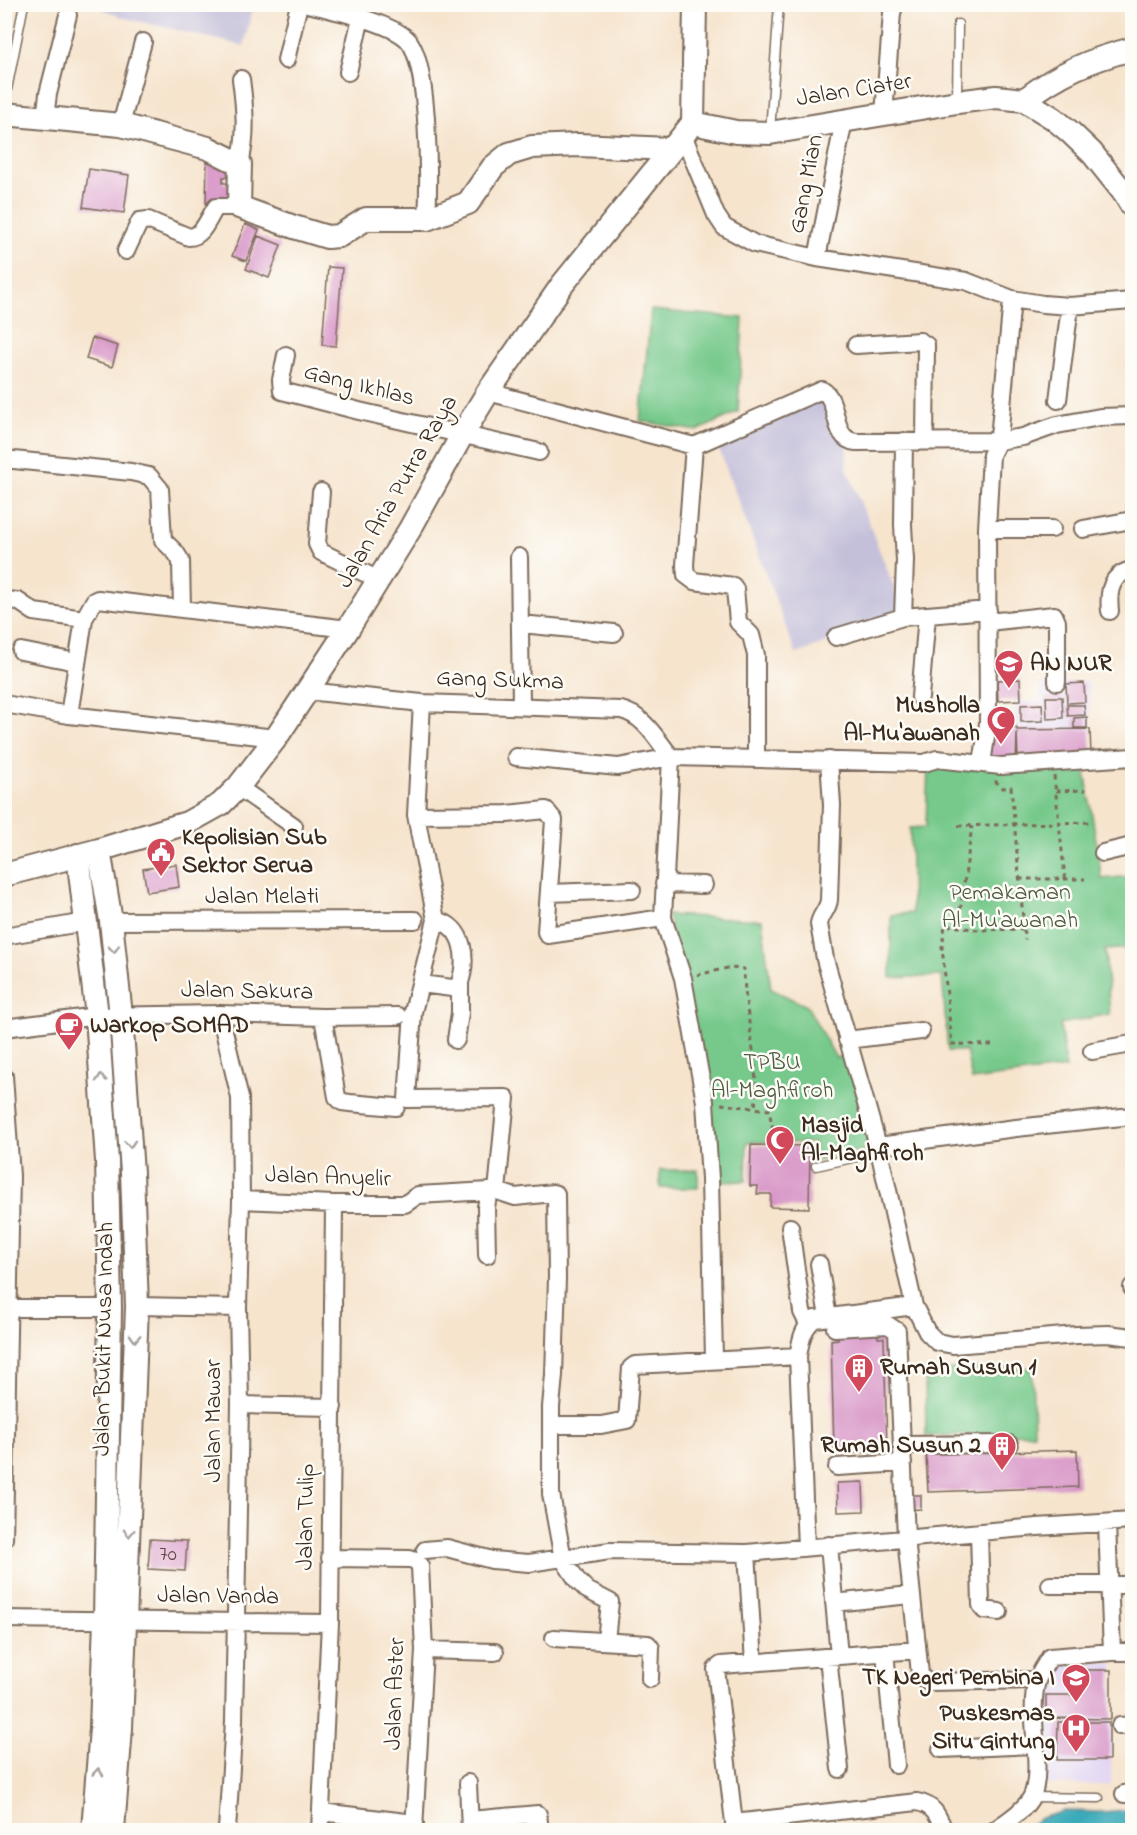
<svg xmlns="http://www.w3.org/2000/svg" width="1137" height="1835" font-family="'Indie Flower',sans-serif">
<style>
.built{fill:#e1d4f3}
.industrial{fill:#c5c0da}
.green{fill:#76c98b;stroke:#587a54;stroke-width:1.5}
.water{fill:#3baab9;stroke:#3b6a6c;stroke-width:1.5}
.building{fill:#d896c8}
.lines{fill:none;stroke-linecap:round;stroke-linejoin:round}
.lane-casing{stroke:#7c6b5b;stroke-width:11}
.street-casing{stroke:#7c6b5b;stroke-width:20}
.secondary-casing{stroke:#7c6b5b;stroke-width:26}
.path{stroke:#7c6b5b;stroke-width:3;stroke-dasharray:4.5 4.5;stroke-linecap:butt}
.lane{stroke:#fff;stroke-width:8}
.street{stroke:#fff;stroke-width:16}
.secondary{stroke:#fff;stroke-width:22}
.oneway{stroke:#a79f9a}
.labels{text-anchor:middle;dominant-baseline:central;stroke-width:5;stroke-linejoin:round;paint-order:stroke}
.number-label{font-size:21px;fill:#624548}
.street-label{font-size:24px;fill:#3b2a1e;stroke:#fdfcf7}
.poi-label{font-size:24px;font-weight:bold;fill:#3b2a1e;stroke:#fdfcf7;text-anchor:start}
.park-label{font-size:24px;fill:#4d5a3f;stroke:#fdfcf7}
</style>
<rect width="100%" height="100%" fill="#fdfcf7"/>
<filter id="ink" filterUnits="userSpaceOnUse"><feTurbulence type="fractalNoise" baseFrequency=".0167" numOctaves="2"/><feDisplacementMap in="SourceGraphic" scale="12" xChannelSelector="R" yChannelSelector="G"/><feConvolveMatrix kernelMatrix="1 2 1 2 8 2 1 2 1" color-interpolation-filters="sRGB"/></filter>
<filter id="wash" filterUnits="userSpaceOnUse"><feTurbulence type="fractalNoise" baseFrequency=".008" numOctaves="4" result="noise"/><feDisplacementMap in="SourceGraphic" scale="24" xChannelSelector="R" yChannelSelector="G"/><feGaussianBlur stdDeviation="1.35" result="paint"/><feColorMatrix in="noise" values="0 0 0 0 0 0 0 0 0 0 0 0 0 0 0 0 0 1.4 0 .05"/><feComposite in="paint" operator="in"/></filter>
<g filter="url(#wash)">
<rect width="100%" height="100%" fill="#f6e4cd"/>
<path class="built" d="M1089,682L1092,758L1017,761L1015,702L1040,701V683Z
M1113,1662L1111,1785L1043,1784L1040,1687L1048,1671L1058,1664Z"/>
<path class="industrial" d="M94,5H253L244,46L121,17Z
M827,391L847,446V468L905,615L796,654L714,436Z"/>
<path class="green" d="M651,310L743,318L738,412L697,431L640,421Z
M1084,763L1102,879L1132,876V948L1105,950L1110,1014L1060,1024L1066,1068L972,1080L966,1051H948L942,976L891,978V915L912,913L910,828L926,827L928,764Z
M668,915L762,920L771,989L807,1006L836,1058L848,1055L873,1148L817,1161L814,1143L747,1142L746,1181L717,1182Z
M660,1170H698V1188H660Z
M1032,1368L1034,1433L926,1436L925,1370Z"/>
<path class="water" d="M1132,1809V1830H1025L1041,1818L1065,1811L1104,1812Z"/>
<g id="blocks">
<path class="building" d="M207,160L223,161L232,165V177H223V183H234V204H206Z
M89,169L129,175L124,213L83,207Z
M245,224L259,230L246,261L232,256Z
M258,236L281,245L269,278L246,269Z
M328,267L342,268L336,346L322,345Z
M92,338L118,346L112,367L86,359Z
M1020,679L1021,700L998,701L997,680Z
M1084,683L1085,702L1067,703L1066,684Z
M1046,697H1062L1063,718L1047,719Z
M1042,704L1043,721L1021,722V705Z
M1067,705H1084L1085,715L1068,716Z
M1087,717V728H1074V718Z
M989,725L1017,728V730L1090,729L1091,756L1018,758L1017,733L1016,762L984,761Z
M176,864L179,887L147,892L143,869Z
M751,1145L810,1146L809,1208L770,1207L771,1194H757L758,1186H750Z
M877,1333L878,1338H884L887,1447H881V1452L842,1453V1448H834L831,1340L838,1339V1334Z
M1077,1450L1078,1487L928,1492L926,1454Z
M863,1482L864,1511L838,1512L837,1483Z
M907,1495H921V1509L907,1510Z
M150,1539L187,1541L185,1571L148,1569Z
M1080,1670H1111V1719L1046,1718V1695H1079Z
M1058,1722H1109V1760H1057Z"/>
</g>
</g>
<g filter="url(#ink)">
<use href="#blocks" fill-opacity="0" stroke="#7c6b5b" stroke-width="1.5"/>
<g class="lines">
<g class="lane-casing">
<path id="lane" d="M957,101L958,24
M4,105L24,4
M770,132L779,4
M816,1166L880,1152
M1031,1797L1099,1798"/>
</g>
<g class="street-casing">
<path id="street" d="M308,4C333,10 389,22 407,39C430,61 429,185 427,219
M286,60L299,4
M348,72L361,18
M884,114L892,13L895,4
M45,118L48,94L68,15
M121,125L143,42
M684,137L716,215L724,227L755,244L817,258L966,281L1012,299L1043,304L1070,306L1132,301
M240,164C247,135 245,109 241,79
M126,251L140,221L148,220L189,237C203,237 209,217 216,207H239
M817,258L844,120
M856,345L920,341L926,345L925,441
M286,355L281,380L282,391L359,411L539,452
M488,392L694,446
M1058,400L1070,306
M694,446L822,390C841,401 830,439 856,442L998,441L1023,437L1057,425L1100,417L1132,416
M694,446L685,565L686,575L694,581L733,586L735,589L738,622L751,635L756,655V759
M4,459L131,472L149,476L160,489L163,540L176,553L181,561L182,609
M321,492L317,544L321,552L379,580
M987,529H1052
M1083,529L1132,520
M519,557L521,705
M4,600L18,601L34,612L84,619
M1110,611C1108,592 1110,574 1132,570
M903,617L988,610
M988,622L1054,615L1057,622V682
M521,624L614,633
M836,637L903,617L905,560L903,525L904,441
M21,651L76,662
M307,691L422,703L621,710C644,715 657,740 671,757
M920,697L927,615
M422,703L416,815L436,920L413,1012L407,1099L506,1098L497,1191
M4,704L69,715L276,738
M69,715L84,619L94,601L98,599L348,629
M516,757L618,767L671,757L924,763L937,759L1001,766L1132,757
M671,757L663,918L683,978L705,1102L710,1179L714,1359
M829,760L832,805L829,900C828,910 820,915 819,924L825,959L878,1146L914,1306L927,1332L937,1342L953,1345L1077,1335L1108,1334L1132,1337
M982,764L988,723L987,529L991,455L998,441L1000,428L1012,299
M238,787L294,826
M416,815L507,814L546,810L554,820L546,932L548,935L663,918
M1103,853L1132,846
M664,884L704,885
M549,893L632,890
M111,921L415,920
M4,936L86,922
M421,984L452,988L459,985C468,961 465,926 436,920
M220,1014L240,1098L241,1200L238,1308L240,1405L234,1721L227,1830
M323,1017L337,1097L342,1102L350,1103L396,1107
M4,1028L97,1016L220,1014L323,1017L398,1016
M456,1040L460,1013V984
M847,1040L921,1031
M1092,1051L1132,1044
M4,1076L11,1176L4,1539
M878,1146L1016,1128L1132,1116
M241,1200L334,1204H405L418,1195L489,1191H497L515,1197L553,1193L556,1194L557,1278L554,1375L551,1407V1494L563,1559L577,1580L587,1590L610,1602L606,1641
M790,1227L802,1312L808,1324
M487,1255L486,1207L489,1191
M819,1264L828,1317
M1132,1287V1288
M137,1306L238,1308
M4,1308H110
M835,1328L888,1325L897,1331L906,1538L920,1674L924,1680L929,1682L1037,1680
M240,1405L333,1407
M551,1425H601L627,1420L631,1368L635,1365L798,1356
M901,1445L1009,1444
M837,1467L903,1463
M1107,1523L1112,1652
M979,1532L981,1605L984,1610L999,1612
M829,1545L839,1656
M806,1547L798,1356C801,1341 802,1328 815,1319L914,1306
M425,1550L447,1548L492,1560L529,1563L610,1551L747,1553L1037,1527L1132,1521
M747,1553L754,1663
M330,1558L410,1559L416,1561L420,1566L424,1650L414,1830
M1050,1585H1132
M834,1603L910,1595
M4,1619L330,1623
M554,1638L648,1644L651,1648L650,1679
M424,1650L495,1652
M917,1650L721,1665L716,1669L734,1823L917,1802C934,1805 938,1816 944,1830
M885,1652L896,1765
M828,1657L840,1769
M1120,1726L1132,1725
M941,1749L1035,1745
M468,1783L470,1830
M1124,1794L1132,1793
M321,1812L415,1823
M470,1820L538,1814L540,1830
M320,1830L330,1623L334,1204
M995,1830C1007,1821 1025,1810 1032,1796C1044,1768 1027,1713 1037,1681C1039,1673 1046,1664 1050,1657L1112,1652H1132"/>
</g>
<g class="secondary-casing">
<path id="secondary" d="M1024,100C1059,73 1089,60 1132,49
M4,114L121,125L208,148L240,164L239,207L294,227L327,237L339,236L366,219H427L468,203L493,167L509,154L532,147L578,145L670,149
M693,123L736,132L770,133L957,102L996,97L1024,100L1053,118L1070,132L1092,153L1124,193L1132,206
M99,850L111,921L121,1016L132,1173L137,1306L121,1728L113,1830
M78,855L97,1016L107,1161L110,1308L105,1620L101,1728L93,1830
M4,875L99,850L187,823L221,804L238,787L276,738L348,629L410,529L462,435L488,392L562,285L693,123L695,4"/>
</g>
<path class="path" d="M1054,776L1065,879
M995,781L1003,788L1011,787L1025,940
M1056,791L1086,790
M958,826L1090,822
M1019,879H1085
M958,927L972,826
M697,975L728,968L744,969C744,1015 760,1062 755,1108
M992,1045L952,1044L942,947L945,925L979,930L1024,929
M721,1104L769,1110L775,1140"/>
<use href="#lane" class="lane"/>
<use href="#street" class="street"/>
<use href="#secondary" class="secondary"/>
</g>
<defs><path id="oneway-chevron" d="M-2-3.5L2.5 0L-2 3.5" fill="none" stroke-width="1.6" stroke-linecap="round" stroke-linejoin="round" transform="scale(1.5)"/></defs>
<g class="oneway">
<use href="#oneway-chevron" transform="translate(114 949) rotate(84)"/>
<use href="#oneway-chevron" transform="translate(101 1078) rotate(-94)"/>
<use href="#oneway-chevron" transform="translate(130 1144) rotate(86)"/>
<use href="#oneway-chevron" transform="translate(135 1338) rotate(92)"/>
<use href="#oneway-chevron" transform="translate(129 1533) rotate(92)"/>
<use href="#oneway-chevron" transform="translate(98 1772) rotate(-86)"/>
</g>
</g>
<defs>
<g id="school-pin" transform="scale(1.5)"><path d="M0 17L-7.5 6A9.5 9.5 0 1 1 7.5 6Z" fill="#d1495b" stroke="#fdfcf7"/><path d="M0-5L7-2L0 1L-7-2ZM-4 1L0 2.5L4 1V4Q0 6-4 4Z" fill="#fff"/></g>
<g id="mosque-pin" transform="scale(1.5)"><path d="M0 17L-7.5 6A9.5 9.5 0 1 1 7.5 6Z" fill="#d1495b" stroke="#fdfcf7"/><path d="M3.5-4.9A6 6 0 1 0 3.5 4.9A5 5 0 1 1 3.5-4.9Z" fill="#fff"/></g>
<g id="civic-pin" transform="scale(1.5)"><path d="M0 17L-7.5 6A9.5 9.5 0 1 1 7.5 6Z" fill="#d1495b" stroke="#fdfcf7"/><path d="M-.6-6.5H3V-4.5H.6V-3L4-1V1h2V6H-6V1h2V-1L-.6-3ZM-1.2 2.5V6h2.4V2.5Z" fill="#fff"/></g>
<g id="cafe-pin" transform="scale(1.5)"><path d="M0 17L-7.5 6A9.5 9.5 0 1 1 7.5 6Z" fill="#d1495b" stroke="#fdfcf7"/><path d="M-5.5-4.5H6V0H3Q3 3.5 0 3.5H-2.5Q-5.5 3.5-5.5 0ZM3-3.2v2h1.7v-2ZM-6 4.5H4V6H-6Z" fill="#fff"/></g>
<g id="building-pin" transform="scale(1.5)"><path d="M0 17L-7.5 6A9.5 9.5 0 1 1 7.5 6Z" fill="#d1495b" stroke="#fdfcf7"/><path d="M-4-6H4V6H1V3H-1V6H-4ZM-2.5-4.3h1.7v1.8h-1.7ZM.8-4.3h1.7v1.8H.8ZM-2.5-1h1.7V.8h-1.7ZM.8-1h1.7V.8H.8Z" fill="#fff"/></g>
<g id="hospital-pin" transform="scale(1.5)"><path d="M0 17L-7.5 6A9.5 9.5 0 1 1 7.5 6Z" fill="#d1495b" stroke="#fdfcf7"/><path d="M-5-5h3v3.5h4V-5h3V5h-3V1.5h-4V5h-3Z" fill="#fff"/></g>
</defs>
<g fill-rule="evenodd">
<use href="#school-pin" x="1009" y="664"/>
<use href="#mosque-pin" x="1001" y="720"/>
<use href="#civic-pin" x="161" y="852"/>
<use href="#cafe-pin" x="69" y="1026"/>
<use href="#mosque-pin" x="780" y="1140"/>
<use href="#building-pin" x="859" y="1368"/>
<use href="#building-pin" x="1002" y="1446"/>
<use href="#school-pin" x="1076" y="1678"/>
<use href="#hospital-pin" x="1076" y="1728"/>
</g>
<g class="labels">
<g class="number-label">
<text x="168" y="1555">70</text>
</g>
<g class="street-label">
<text transform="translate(854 91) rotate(-9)">Jalan Ciater</text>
<text transform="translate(807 184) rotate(-79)">Gang Mian</text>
<text transform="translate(359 386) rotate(14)">Gang Ikhlas</text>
<text transform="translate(398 492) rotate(-60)">Jalan Aria Putra Raya</text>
<text transform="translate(500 681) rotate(2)">Gang Sukma</text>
<text x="262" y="897">Jalan Melati</text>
<text transform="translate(247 992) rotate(1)">Jalan Sakura</text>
<text transform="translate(328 1178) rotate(2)">Jalan Anyelir</text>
<text transform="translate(105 1339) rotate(-89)">Jalan Bukit Nusa Indah</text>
<text transform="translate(214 1421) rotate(-90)">Jalan Mawar</text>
<text transform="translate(307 1517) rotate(-89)">Jalan Tulip</text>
<text transform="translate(218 1597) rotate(1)">Jalan Vanda</text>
<text transform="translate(396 1694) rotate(-88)">Jalan Aster</text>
</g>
<g class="poi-label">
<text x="1030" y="664">AN NUR</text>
<text x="980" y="706" text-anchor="end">Musholla<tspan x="980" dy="28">Al-Mu'awanah</tspan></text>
<text x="182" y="838">Kepolisian Sub<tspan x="182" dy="28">Sektor Serua</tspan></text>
<text x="90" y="1026">Warkop SOMAD</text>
<text x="801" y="1126">Masjid<tspan x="801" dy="28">Al-Maghfiroh</tspan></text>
<text x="880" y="1368">Rumah Susun 1</text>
<text x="981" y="1446" text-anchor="end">Rumah Susun 2</text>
<text x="1055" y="1678" text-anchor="end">TK Negeri Pembina I</text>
<text x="1055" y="1714" text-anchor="end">Puskesmas<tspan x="1055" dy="28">Situ Gintung</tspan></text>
</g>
<g class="park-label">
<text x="1010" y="893">Pemakaman<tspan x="1010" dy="28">Al-Mu'awanah</tspan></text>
<text x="772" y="1063">TPBU<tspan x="772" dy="28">Al-Maghfiroh</tspan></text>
</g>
</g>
<rect width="1137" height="1835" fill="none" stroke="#fdfcf7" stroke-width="24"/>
</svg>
